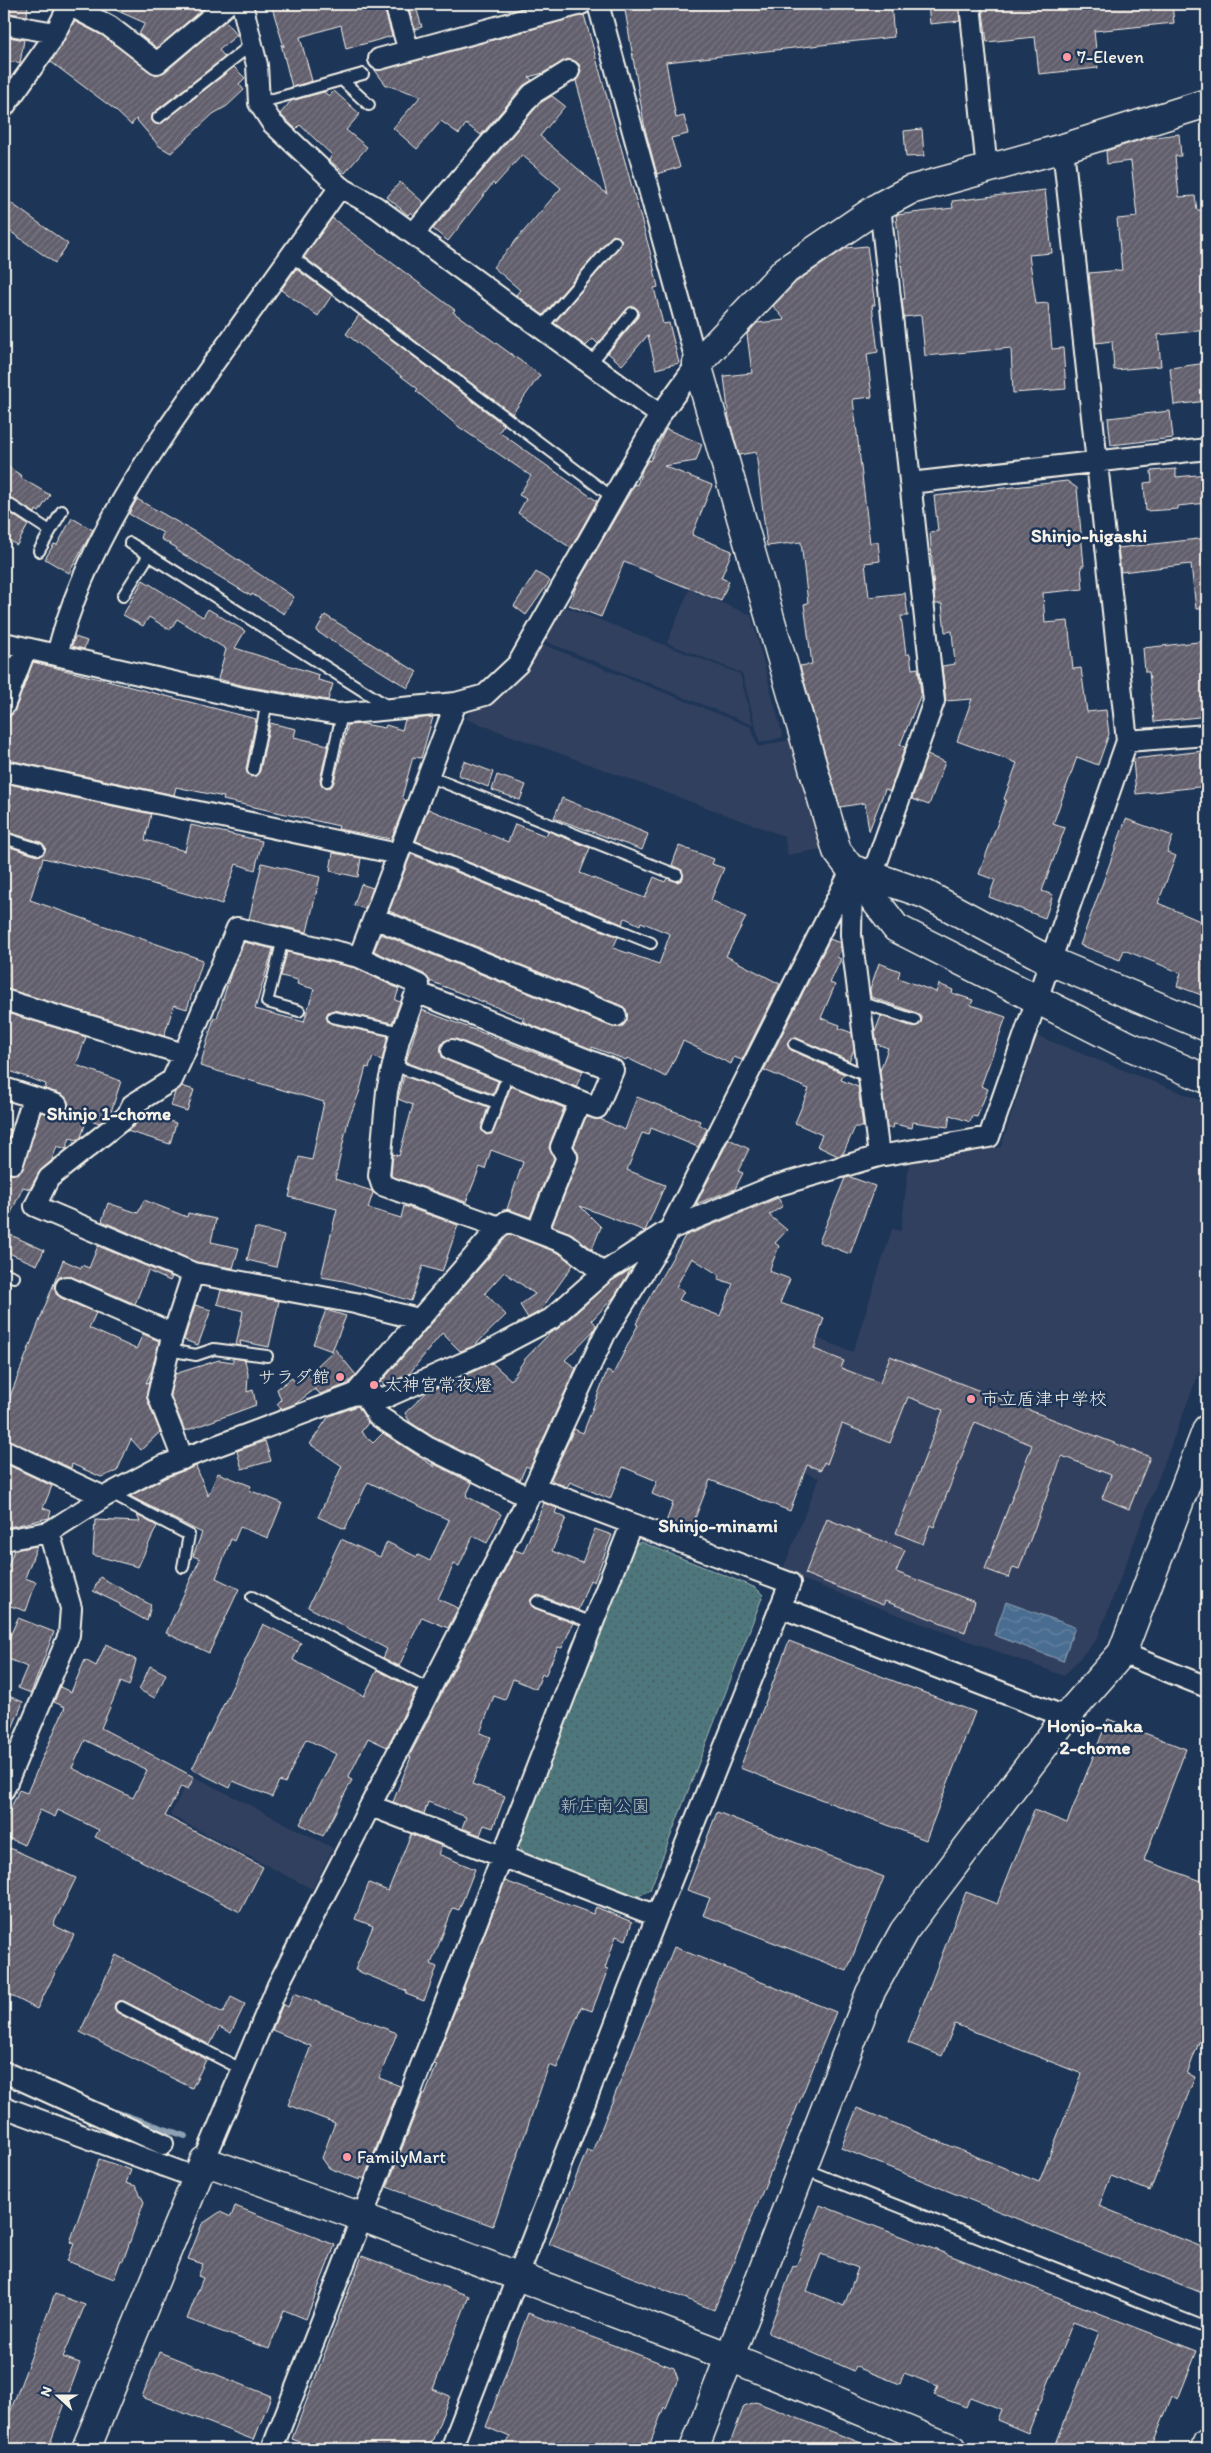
<svg xmlns="http://www.w3.org/2000/svg" width="1211" height="2453" font-family="Itim,'Klee One',sans-serif">
<style>
.built{fill:#32415e}
.park{fill:url(#park-dots);stroke:#a1b4b2}
.water{fill:url(#water-waves);stroke:#8ea2b4}
.lines{fill:none;stroke-linecap:round;stroke-linejoin:round}
.stream{stroke:#8ea2b4;stroke-width:6}
.building{fill:url(#building-hatch);stroke:#f4f1e8;fill-rule:evenodd}
.lane-casing{stroke:#f4f1e8;stroke-width:14}
.street-casing{stroke:#f4f1e8;stroke-width:24}
.secondary-casing{stroke:#f4f1e8;stroke-width:31}
.lane{stroke:#1d3557;stroke-width:10}
.street{stroke:#1d3557;stroke-width:20}
.secondary{stroke:#1d3557;stroke-width:28}
.poi-dot{fill:#ff9aa2;stroke:#1d3557;stroke-width:2}
.labels{text-anchor:middle;dominant-baseline:central;stroke-width:5;stroke-linejoin:round;paint-order:stroke}
.poi-label{font-size:18px;fill:#f4f1e8;stroke:#1d3557;text-anchor:start}
.park-label{font-size:18px;fill:#b2c0bd;stroke:#1d3557}
.neighbourhood-label{font-size:19px;font-weight:bold;fill:#f4f1e8;stroke:#1d3557}
</style>
<defs>
<pattern id="park-dots" width="8" height="8" patternUnits="userSpaceOnUse" patternTransform="scale(1.25)"><rect width="8" height="8" fill="#4e777c"/><path d="M2 2h.1M6 6h.1" fill="none" stroke="#4b5d5e" stroke-width="1.8" stroke-linecap="round"/></pattern>
<pattern id="water-waves" width="16" height="10" patternUnits="userSpaceOnUse" patternTransform="scale(1.25)"><rect width="16" height="10" fill="#4a6d91"/><path d="M0 5q4-4 8 0t8 0" fill="none" stroke="#6582a0"/></pattern>
<pattern id="building-hatch" width="6" height="6" patternUnits="userSpaceOnUse" patternTransform="scale(1.25)"><rect width="6" height="6" fill="#625e6d"/><path d="M-1 1l2-2M0 6l6-6M5 7l2-2" fill="none" stroke="#797682"/></pattern>
</defs>
<rect width="100%" height="100%" fill="#1d3557"/>
<filter id="ink" filterUnits="userSpaceOnUse"><feTurbulence type="fractalNoise" baseFrequency=".02" numOctaves="2"/><feDisplacementMap in="SourceGraphic" scale="10" xChannelSelector="R" yChannelSelector="G"/><feConvolveMatrix kernelMatrix="1 2 1 2 8 2 1 2 1" color-interpolation-filters="sRGB"/></filter>
<g filter="url(#ink)">
<path class="built" d="M689,590L751,615L783,737L760,743L742,673L667,643Z
M558,604L740,674L753,725L540,639Z
M539,643L751,727L758,747L789,740L821,849L788,855L784,836L466,719L471,710L507,688Z
M1037,1036L1207,1103V1351L1097,1639L1064,1676L782,1572L819,1478L735,1446L782,1325L853,1352L892,1229L901,1231L909,1162L1001,1147Z
M191,1775L333,1848L312,1889L170,1815Z"/>
<path class="park" d="M641,1542L756,1588L763,1595L650,1890L637,1897L523,1853L515,1839L628,1548Z"/>
<path class="water" d="M1006,1602L1075,1627L1063,1661L994,1635Z"/>
<g class="lines">
<path class="stream" d="M116,2112L185,2136"/>
</g>
<path class="building" d="M4,4H28L27,16L4,12Z
M102,4H204L200,11L157,48L139,34L145,23Z
M271,4H383L392,36L346,49L341,25L300,37L312,81L292,87L281,44L284,47Z
M407,4H415L422,27L415,29Z
M624,4H891L894,37L666,62L676,118L684,116L688,134L671,138L680,167L657,174L645,129Z
M928,4H958L960,21L930,24Z
M982,4H1172L1174,23L1094,31L1098,68L1039,74L1035,37L987,42Z
M584,15L650,251L658,287L654,288L663,324L669,323L679,363L656,369L648,335L622,365L608,353L638,317L639,311L634,306L627,309L598,344L593,339L586,346L554,323L620,246L622,240L619,237L613,235L610,238L543,315L516,295L520,290L493,267L561,188L522,155L495,185L493,183L448,241L433,229L540,103L552,96L565,106L540,136L607,194L576,81L581,71L579,64L568,59L543,73L529,77L532,80L523,86L481,135L466,124L459,134L441,121L417,149L393,128L421,96L386,85L374,69L382,70Z
M74,21L103,36L155,75L165,72L225,21L237,35L219,50L225,57L153,113L151,119L155,124L162,123L234,67L245,78L239,84L244,90L227,106L213,114L171,153L159,146L136,119L131,125L114,109L51,62Z
M4,36L24,40L20,63L4,61Z
M334,91L360,114L346,130L367,147L345,173L329,160L332,155L300,125L296,129L280,114L291,101L324,92L329,96Z
M922,129L924,156L906,157L904,131Z
M1179,134L1181,156H1175L1179,197L1195,196L1197,210H1202L1207,261V330L1158,335L1161,366L1114,370L1112,341L1096,343L1089,273L1122,270L1117,219L1137,217L1131,161L1107,164L1106,151L1147,138Z
M400,182L424,203L414,215L411,212L408,215L387,197Z
M1045,190L1052,253L1029,255L1036,304L1048,303L1052,349L1063,348L1066,389L1013,393L1011,348L925,356L921,315L904,317L902,299H905L896,215L953,208L952,201Z
M4,198L68,244L55,263L4,227Z
M332,218L455,310L453,312L540,375L512,414L304,257Z
M867,246L875,305H872L878,352L867,354L872,397L853,399L870,543L878,542L880,561L865,563L869,597L905,593L908,616H901L906,654H910L912,669L918,668L921,694L900,745L905,747L890,791L885,789L869,831L865,803L840,807L800,666L812,664L804,604L808,603L801,542L767,546L756,452L739,455L729,418L724,376L752,373L747,334L757,323L785,320L773,306L796,282L846,248Z
M296,269L332,295L318,316L281,290Z
M359,315L504,425L499,432L597,501L571,548L518,513L526,499L519,495L531,476L459,427L416,391L418,389L346,334Z
M1207,363V401L1174,405L1170,368Z
M1170,411L1173,438L1111,445L1108,418Z
M666,429L702,444L696,461L664,466L712,485L692,535L732,551L721,578L729,581L721,601L624,562L601,617L569,605L577,584L635,484L637,485L643,468L648,460L650,461Z
M4,464L22,476L21,478L50,495L39,512L36,510L35,513L4,494Z
M1176,469V477L1207,474V503L1178,506V509L1146,511L1144,483L1152,482L1151,471Z
M1067,481L1077,488L1084,566H1081L1083,589L1043,593L1045,623L1068,621L1073,669L1081,668L1087,712L1106,710L1109,734L1098,765L1077,757L1053,824L1065,828L1042,891L1053,895L1045,918L989,897L995,880L979,874L1006,800L1004,799L1017,763L957,741L972,699L946,701L942,666L955,664L952,631L945,632L942,604H935L930,532L938,531L934,496Z
M137,499L200,535L294,597L284,614L252,594L251,596L176,550L177,548L161,539L163,533L129,514Z
M4,509L28,525L17,545L4,538Z
M72,518L93,530L69,573L45,559L54,544L57,545Z
M1207,538V609H1196L1191,564L1121,572L1118,548Z
M536,572L550,581L526,615L514,606Z
M143,580L203,617L208,609L245,631L235,648L319,675L318,680L333,684L328,700L245,686L218,679L226,649L177,619L170,630L149,617L143,626L123,615Z
M325,615L417,672L408,688L316,631Z
M75,637L87,641L84,649L72,646Z
M1207,641V716L1154,722L1149,672H1145L1143,648Z
M33,662L256,719L246,769L247,773L251,777L256,776L260,771L270,723L296,729L294,737L328,745L320,780L322,786L326,788L332,786L334,782L348,725L363,724L385,728L386,725L402,730L405,720L433,717L421,758L413,757L402,797L406,801L391,839L338,829L339,826L223,800L224,797L176,787L174,795L4,759V741L10,716L15,710Z
M1203,751L1207,786L1136,794L1133,759Z
M927,755L945,762L929,805L912,799Z
M464,761L493,772L488,787L458,775Z
M497,775L526,785L520,800L492,790Z
M4,783L151,814L145,840L185,851L191,825L262,841L255,870L236,864L222,904L139,880L43,858L30,900L203,960L187,1009L174,1005L164,1036L4,988V845L37,856L43,854L46,848L41,842L4,831L11,804L4,803Z
M562,798L648,834L642,850L554,818Z
M428,809L508,842L515,824L546,836L548,831L590,848L580,873L645,898L654,877L665,882L667,878L678,882L683,878L682,870L672,865L679,846L714,859L712,864L724,868L711,900L746,917L726,956L780,984L742,1060L734,1057L731,1064L683,1041L666,1077L627,1058L626,1060L592,1047L591,1049L522,1021L524,1018L430,981L424,974L374,951L381,934L612,1027L623,1026L627,1020L626,1009L620,1005L389,911L411,854L618,937L613,948L659,964L670,934L641,922L640,925L625,918L622,924L416,841Z
M1126,819L1173,836L1167,852L1176,856L1158,903L1207,924V997L1177,986L1181,973L1124,950L1120,960L1080,945Z
M333,853L361,858L358,877L330,871Z
M262,863L320,877L307,932L249,919Z
M361,884L373,888L365,909L354,905Z
M830,939L840,943L841,949L837,957L841,959L830,983L835,985L821,1018L840,1025L839,1028L852,1033L854,1050L849,1061L796,1038L790,1039L787,1044L791,1050L844,1074L841,1080L858,1087L863,1127H855L843,1154L838,1156L817,1146L822,1135L795,1123L809,1089L764,1070Z
M244,942L273,949L255,1009L304,1022L314,989L297,984L298,980L281,976L287,952L355,968L399,989L395,1000L400,1002L392,1023L334,1010L328,1012L326,1016L328,1022L332,1024L388,1036L382,1060L373,1057L369,1068L366,1067L359,1093L348,1121L335,1179L372,1191L373,1193L368,1208L401,1218L404,1206L458,1225L442,1272L423,1266L411,1301L344,1281L321,1277L337,1209L289,1197L299,1157L312,1160L324,1102L200,1066L214,1018H217L231,973Z
M879,963L900,971L898,978L936,992L939,984L953,990L952,993L973,1000L971,1005L1006,1017L981,1086L988,1089L977,1117L972,1116L970,1122L950,1115L948,1127L913,1122L912,1128L894,1124L893,1128H887L880,1071L888,1048L877,1044L875,1032L881,1016L913,1027L919,1025L922,1019L917,1013L871,997L870,989Z
M422,1010L583,1071L576,1087L456,1039L444,1041L441,1046L442,1057L498,1081L493,1094L406,1062Z
M4,1012L86,1037L76,1065L121,1081L110,1115L100,1123L87,1119L81,1137L77,1140L70,1138L66,1149L57,1146L52,1160L39,1172L30,1189L23,1187L4,1228V1170L10,1174L21,1171L41,1112L60,1116L65,1113L69,1103L61,1094L45,1089L46,1084L4,1069Z
M404,1076L488,1107L481,1129L486,1135L492,1134L494,1130L511,1086L564,1108L550,1143L549,1148L554,1158L530,1217L507,1209L523,1162L491,1150L485,1169L480,1167L466,1202L391,1176L393,1154L399,1156L413,1105L398,1099Z
M182,1086L194,1090L187,1111L171,1106L175,1092Z
M637,1097L700,1121L699,1124L707,1129L698,1147L651,1128L649,1135L642,1133L627,1170L665,1185L645,1231L580,1206L601,1227L592,1249L572,1234L552,1226L578,1161L579,1156L574,1146L586,1117L600,1119L625,1130Z
M142,1113L176,1123L170,1144L127,1131L135,1125Z
M4,1128L11,1130L4,1153Z
M729,1139L749,1149L738,1171L743,1173L735,1189L696,1204Z
M850,1177L875,1186L850,1254L819,1242L845,1178Z
M778,1198L783,1206L769,1215L787,1230L775,1243L779,1246L769,1271L790,1279L780,1303L824,1318L814,1349L844,1361L841,1368L880,1383L890,1356L1150,1457L1129,1509L1102,1498L1111,1475L1062,1456L1019,1569L1013,1567L1009,1578L985,1569L1032,1445L975,1422L934,1527L930,1525L923,1544L896,1533L943,1410L908,1397L890,1443L842,1424L827,1464L824,1462L821,1470L807,1465L790,1511L710,1480L690,1531L666,1522L673,1503L652,1494L657,1481L623,1467L610,1499L570,1482L567,1487L553,1481L551,1479L574,1429L583,1433L607,1371L613,1374L638,1325L636,1324L644,1307L685,1236ZM692,1258L719,1275L718,1279L733,1284L720,1316L679,1300L684,1291L676,1287Z
M144,1200L187,1217L188,1213L216,1219L211,1242L239,1248L233,1268L196,1262L102,1221L108,1203L138,1213Z
M255,1228L284,1235L276,1267L247,1260Z
M4,1232L44,1250L37,1265L4,1251Z
M509,1234L559,1253L573,1265L540,1311L528,1318L520,1305L535,1294L504,1272L485,1293L506,1315L474,1346L460,1351L442,1333L408,1375L384,1385L381,1382Z
M98,1246L172,1277L170,1281L148,1271L135,1304L70,1276L59,1277L55,1283L56,1294L61,1298L96,1313L89,1328L136,1349L143,1334L159,1341L152,1370L146,1383L149,1382L147,1399L160,1432L141,1450L131,1439L117,1471L101,1477L72,1464L71,1468L4,1438V1412L63,1260L81,1268L82,1265L89,1268Z
M628,1271H630L614,1297L592,1320L596,1325L594,1330L565,1360L576,1368L530,1468L526,1466L520,1480L433,1437L410,1422L405,1413L427,1392L492,1363L511,1380L525,1359L550,1333L559,1328L610,1282Z
M221,1290L279,1301L269,1347L240,1341L241,1346L236,1345L243,1311L217,1304Z
M195,1305L211,1310L198,1345L184,1340Z
M326,1310L346,1316L332,1351L313,1344Z
M335,1349L356,1375L353,1378L345,1385L320,1394L315,1389L295,1404L281,1409L277,1404L281,1400L277,1389L292,1378L297,1385Z
M233,1358L245,1360L248,1374L247,1392L253,1390L256,1405L185,1431L170,1394L175,1374L219,1360L233,1362Z
M358,1406L368,1423L361,1432L373,1443L383,1433L435,1467L432,1463L472,1483L466,1496L501,1514L487,1543L473,1536L459,1566L454,1564L438,1599L458,1608L448,1628L422,1617L399,1666L383,1658L387,1649L308,1607L341,1539L380,1557L387,1542L417,1557L418,1555L430,1561L449,1520L368,1482L345,1529L318,1517L342,1466L310,1444L329,1416Z
M265,1441L271,1461L242,1469L237,1451Z
M4,1463L52,1486L43,1508L51,1511L49,1518L9,1527L4,1525Z
M196,1466L208,1496L218,1473L251,1486L249,1490L282,1503L268,1538L240,1527L234,1541L231,1539L216,1578L239,1589L209,1653L166,1633L200,1559L193,1556L202,1533L130,1496L165,1478Z
M544,1503L557,1508L555,1513L566,1518L552,1551L582,1563L595,1529L612,1535L594,1582L590,1580L578,1610L539,1595L531,1599L530,1604L534,1608L573,1623L562,1648L558,1647L545,1676L542,1674L536,1689L513,1679L505,1700L494,1696L480,1733L491,1737L472,1784L505,1796L493,1828L484,1825L480,1835L462,1828L466,1817L428,1802L424,1814L393,1802L411,1757H409L515,1550L523,1553Z
M137,1515L157,1526L138,1567L93,1555L95,1520L140,1522Z
M827,1519L905,1550L896,1572L975,1602L965,1632L885,1601L883,1605L805,1574Z
M37,1546L25,1578L36,1582L26,1611L4,1604V1578L14,1550Z
M100,1577L151,1605L147,1621L120,1606V1604L93,1591Z
M18,1618L54,1632L31,1693L18,1688L27,1667L4,1657V1650Z
M263,1624L301,1643L293,1660L364,1696L377,1670L416,1690L387,1747L368,1738L348,1778L352,1780L323,1836L300,1824L336,1754L306,1739L285,1783L279,1781L272,1797L233,1781L230,1788L192,1769Z
M789,1641L975,1712L926,1840L740,1768Z
M106,1644L136,1660L129,1686L121,1682L101,1728L194,1777L188,1789L181,1786L165,1816L263,1867L240,1912L95,1837L99,1830L58,1810L55,1817L40,1810L24,1845L4,1836V1823L19,1790L27,1793L65,1707L54,1702L60,1687L71,1692L85,1660L96,1666ZM85,1740L147,1770L133,1798L72,1768Z
M150,1666L166,1674L155,1698L139,1690Z
M4,1694L23,1702L6,1743L4,1742Z
M1108,1719L1186,1749L1144,1860L1207,1883V2021L1187,2074L1195,2077L1150,2191L1111,2176L1099,2206L1207,2249V2295L841,2148L857,2108L1039,2182L1082,2074L955,2024L942,2056L908,2043L966,1892L997,1904L1034,1810L1067,1823Z
M717,1812L884,1877L847,1971L703,1915L710,1898L687,1890Z
M411,1834L442,1846L438,1854L475,1869L459,1910L453,1908L431,1964L437,1967L424,2001L406,1994L407,1991L355,1970L373,1926L355,1919L369,1883L388,1891Z
M10,1848L76,1878L53,1925L74,1935L37,2009L4,1992V1861Z
M505,1881L593,1914L596,1907L632,1922L626,1940L616,1936L605,1968L608,1969L592,2011L581,2007L557,2068L549,2065L493,2226L387,2187L423,2094L425,2095L437,2065L434,2064Z
M674,1947L836,2012L714,2310L549,2244L587,2150L592,2152Z
M116,1955L223,2013L231,1997L245,2004L231,2033L219,2027L210,2045L124,2001L115,2003L114,2008L118,2013L204,2058L206,2060L192,2088L80,2032Z
M294,1993L397,2033L379,2078L400,2086L364,2179L361,2177L360,2180L329,2168L322,2158L335,2123L288,2105L311,2046L272,2030L283,2004L288,2007Z
M99,2159L131,2170L126,2183L136,2186L144,2202L123,2261L121,2260L114,2279L67,2261L74,2244L70,2242Z
M820,2205L1197,2351L1178,2399L1172,2396L1151,2449H1054L1099,2332L1073,2322L1028,2433L997,2420L1001,2409L970,2397L966,2407L934,2395L938,2386L904,2373L900,2384L856,2367L854,2371L768,2333L793,2266L796,2267ZM821,2254L858,2268L844,2306L807,2291Z
M235,2206L335,2245L306,2319L284,2310L269,2349L187,2319L203,2278L198,2276L203,2264L188,2259L202,2224L220,2212L231,2217Z
M362,2256L469,2296L433,2389L450,2396L429,2449H319L292,2439Z
M55,2294L85,2305L63,2357L80,2363L48,2449H4V2428Z
M528,2313L674,2368L678,2379L666,2408L664,2407L648,2449H504L510,2437L486,2427Z
M159,2352L271,2396L254,2440L142,2397Z
M756,2402L874,2448V2449H728L744,2406Z"/>
<g class="lines">
<g class="lane-casing">
<path id="lane" d="M342,80L369,105
M259,103L363,74
M158,118L252,44
M291,256L612,497
M541,328L615,242
M590,364L632,313
M4,501L50,531
M130,543L389,707
M39,551L62,511
M123,596L149,555
M253,770L267,702
M428,776L677,875
M327,781L342,714
M4,838L39,849
M403,843L651,943
M283,939L267,1002L299,1011
M860,1002L915,1020
M333,1017L401,1032
M794,1044L869,1077
M393,1065L497,1103
M488,1128L504,1085
M4,1273L14,1277
M169,1350L196,1355L214,1349L267,1356
M111,1494L189,1535L183,1567
M252,1597L430,1690
M537,1602L593,1623
M4,1749L18,1755
M121,2007L243,2070
M804,2169L1207,2328"/>
</g>
<g class="street-casing">
<path id="street" d="M242,4L257,65L259,103L272,123L340,187L376,207L660,415
M395,4L409,51
M970,4L987,170
M69,5L109,26L157,63L227,4
M4,24L55,33
M379,59L581,4
M4,107L51,41L70,4
M413,234L532,94L569,71
M910,483L1207,449
M4,643L243,698L338,714L456,703L485,695L518,664L660,415L697,364L598,4
M57,655C84,545 152,450 216,360C258,302 299,244 340,187
M4,706L26,648
M1127,741L1207,735
M4,771L398,854
M852,875L851,935L879,1156
M872,876L934,701L880,206
M374,918L616,1016
M359,957L456,703
M416,992L613,1070L597,1108L452,1050
M4,1000L184,1054L237,928L359,957L419,985L399,1039L387,1091L379,1176L382,1185L499,1227L507,1221L565,1243L603,1273
M184,1054L172,1080L132,1105L127,1116L49,1178L35,1206L193,1273L355,1303L418,1319
M4,1088L57,1105
M13,1163L33,1098
M537,1232L567,1157L561,1147L580,1101
M66,1287L173,1334
M355,1394L499,1227
M365,1396L378,1416L427,1447L528,1497
M4,1450L104,1497
M183,1459L158,1395L171,1341L193,1273
M4,1540L49,1532L104,1497L160,1467L355,1394L384,1398L484,1354L551,1319L603,1273L670,1229L772,1187L879,1156L989,1137L1127,741L1063,148
M780,1607L1066,1717
M1122,1653L1207,1687
M4,1789L69,1635L71,1608L49,1532
M371,1806L657,1916
M4,2072L163,2144
M4,2107L197,2178
M204,2161L278,1985L534,1487L605,1334L670,1229L852,869
M272,2449L631,1525
M451,2449L657,1916L790,1583L534,1487"/>
</g>
<g class="secondary-casing">
<path id="secondary" d="M1207,103L1063,148L910,190L880,206L786,270L697,364L837,851L896,928L1129,1046L1207,1079
M852,869L925,894L1050,961L1207,1027
M86,2449L204,2161L362,2217L730,2357L953,2449
M694,2449L870,1993L904,1931L1066,1717L1122,1653L1207,1429
M1205,2449L1207,2443"/>
</g>
<use href="#lane" class="lane"/>
<use href="#street" class="street"/>
<use href="#secondary" class="secondary"/>
</g>
</g>
<g class="poi-dot">
<circle cx="1067" cy="57" r="5"/>
<circle cx="340" cy="1377" r="5"/>
<circle cx="374" cy="1385" r="5"/>
<circle cx="971" cy="1399" r="5"/>
<circle cx="347" cy="2157" r="5"/>
</g>
<g class="labels">
<g class="poi-label">
<text x="1077" y="57">7-Eleven</text>
<text x="330" y="1377" text-anchor="end">サラダ館</text>
<text x="384" y="1385">太神宮常夜燈</text>
<text x="981" y="1399">市立盾津中学校</text>
<text x="357" y="2157">FamilyMart</text>
</g>
<g class="park-label">
<text x="605" y="1806">新庄南公園</text>
</g>
<g class="neighbourhood-label">
<text x="1089" y="535">Shinjo-higashi</text>
<text x="109" y="1113">Shinjo 1-chome</text>
<text x="718" y="1525">Shinjo-minami</text>
<text x="1095" y="1725">Honjo-naka<tspan x="1095" dy="22">2-chome</tspan></text>
</g>
</g>
<rect width="1211" height="2453" fill="none" stroke="#1d3557" stroke-width="20"/>
<rect x="10" y="10" width="1191" height="2433" fill="none" stroke="#f4f1e8" stroke-width="2" filter="url(#ink)"/>
<g transform="translate(58 2396) rotate(291)" stroke="#1d3557" stroke-width="4" paint-order="stroke">
<path d="M0-4L9 19L0 12L-9 19Z" fill="#f4f1e8"/>
<text y="-8" font-size="14" font-weight="bold" text-anchor="middle" fill="#f4f1e8">N</text>
</g>
</svg>
